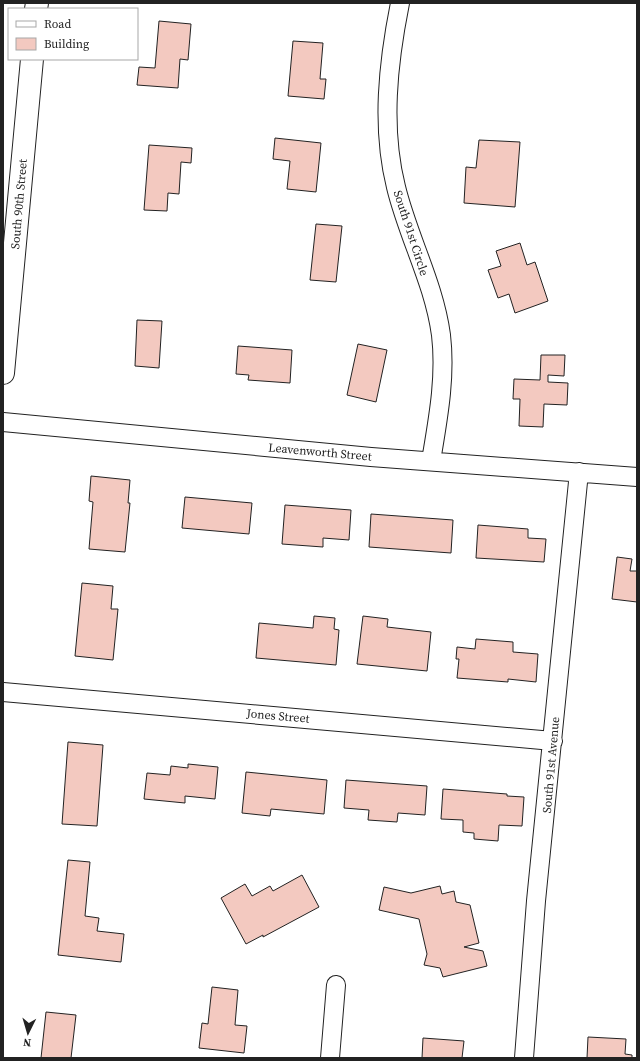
<svg xmlns="http://www.w3.org/2000/svg" width="640" height="1061" font-family="'Source Serif 4',serif">
<style>
.building{fill:#f3c9c0;stroke:#222}
.lines{fill:none;stroke-linecap:round;stroke-linejoin:round}
.minor-casing{stroke:#222;stroke-width:20}
.primary-casing{stroke:#222;stroke-width:24}
.minor{stroke:#fff;stroke-width:18}
.primary{stroke:#fff;stroke-width:22}
.labels{text-anchor:middle;dominant-baseline:central;stroke-width:3;stroke-linejoin:round;paint-order:stroke}
.street-label{font-size:12px;fill:#222;stroke:#fff}
</style>
<rect width="100%" height="100%" fill="#fff"/>
<path class="building" d="M159,21L191,24L188,60L180,59L178,88L137,85L139,67L155,68Z
M293,41L323,43L320,79H326L324,99L288,96Z
M275,138L321,143L316,192L287,189L290,161L273,159Z
M479,140L520,142L515,207L464,203L466,167L476,168Z
M149,145L192,148L191,163L181,162L179,194L168,193L167,211L144,210Z
M316,224L342,226L336,282L310,280Z
M520,243L527,265L535,262L548,301L515,313L509,294L498,298L488,270L501,266L496,251Z
M137,320L162,321L159,368L135,366Z
M358,344L387,350L376,402L347,395Z
M238,346L292,350L290,383L248,380L249,375L236,374Z
M541,355H565L564,376L548,375V382L568,383L567,405L544,404L543,427L519,426L520,399H513L514,379L540,380Z
M91,476L130,480L128,503H130L125,552L89,549L93,502L89,501Z
M185,497L252,503L249,534L182,528Z
M285,505L351,510L349,540L323,538V547L282,544Z
M371,514L453,520L451,553L369,547Z
M478,525L528,529V538L546,539L544,562L476,558Z
M617,557L632,559L630,571H637V602L612,599Z
M82,583L113,586L111,609H118L113,660L75,656Z
M314,616L335,618L334,629L339,630L336,665L256,658L259,623L313,628Z
M363,616L388,619L387,627L431,632L427,671L357,664Z
M476,639L513,642V652L538,654L536,682L508,679V682L457,678L459,659H456L457,647L475,649Z
M68,742L103,745L97,826L62,824Z
M188,764L218,767L215,799L185,796V803L144,799L147,773L170,775L171,766L188,768Z
M246,772L327,780L324,814L271,809L270,816L242,813Z
M346,780L427,786L425,815L398,813L397,822L368,820L369,810L344,808Z
M443,789L507,794V796L524,797L522,826L499,825L498,841L474,839V833L463,832V820L441,819Z
M68,860L90,862L85,916L99,918L97,931L124,934L121,962L58,955Z
M302,875L319,907L263,937V935L246,944L221,898L245,884L252,896L270,886L273,891Z
M440,886L442,894L454,891L456,902L470,905L479,943L464,947L483,951L487,966L443,977L440,968L424,965L427,954L419,919L379,910L384,887L411,893Z
M212,987L238,990L235,1025L247,1026L244,1053L199,1048L202,1023L208,1024Z
M46,1012L76,1015L71,1058H41Z
M588,1037L626,1039L625,1054L632,1055V1058H587Z
M423,1038L464,1041L462,1058H422Z"/>
<g class="lines">
<g class="minor-casing">
<path id="minor" d="M400,3C388,63 381,127 396,187C408,237 434,283 441,335C446,377 438,419 431,461
M3,422L371,457L637,477
M3,692L553,741
M330,1058L336,985
M524,1058L536,901L579,472"/>
</g>
<g class="primary-casing">
<path id="primary" d="M36,9L37,3
M3,373L32,59"/>
</g>
<use href="#minor" class="minor"/>
<use href="#primary" class="primary"/>
</g>
<g class="labels">
<g class="street-label">
<text transform="translate(19 204) rotate(-85)">South 90th Street</text>
<text transform="translate(411 233) rotate(72)">South 91st Circle</text>
<text transform="translate(320 452) rotate(5)">Leavenworth Street</text>
<text transform="translate(278 716) rotate(5)">Jones Street</text>
<text transform="translate(551 765) rotate(-85)">South 91st Avenue</text>
</g>
</g>
<rect width="640" height="1061" fill="none" stroke="#222222" stroke-width="8"/>
<rect x="8" y="8" width="130" height="52" fill="#ffffff" stroke="#a7a7a7"/>
<rect x="16" y="21" width="20" height="6" fill="#ffffff" stroke="#a7a7a7"/>
<text x="44" y="28" font-size="12" fill="#222222">Road</text>
<rect x="16" y="38" width="20" height="12" fill="#f3c9c0" stroke="#a7a7a7"/>
<text x="44" y="48" font-size="12" fill="#222222">Building</text>
<g transform="translate(28 1033) rotate(185)" stroke="#ffffff" stroke-width="3" paint-order="stroke">
<path d="M0-3L7 15L0 10L-7 15Z" fill="#222222"/>
<text y="-6" font-size="11" font-weight="bold" text-anchor="middle" fill="#222222">N</text>
</g>
</svg>
